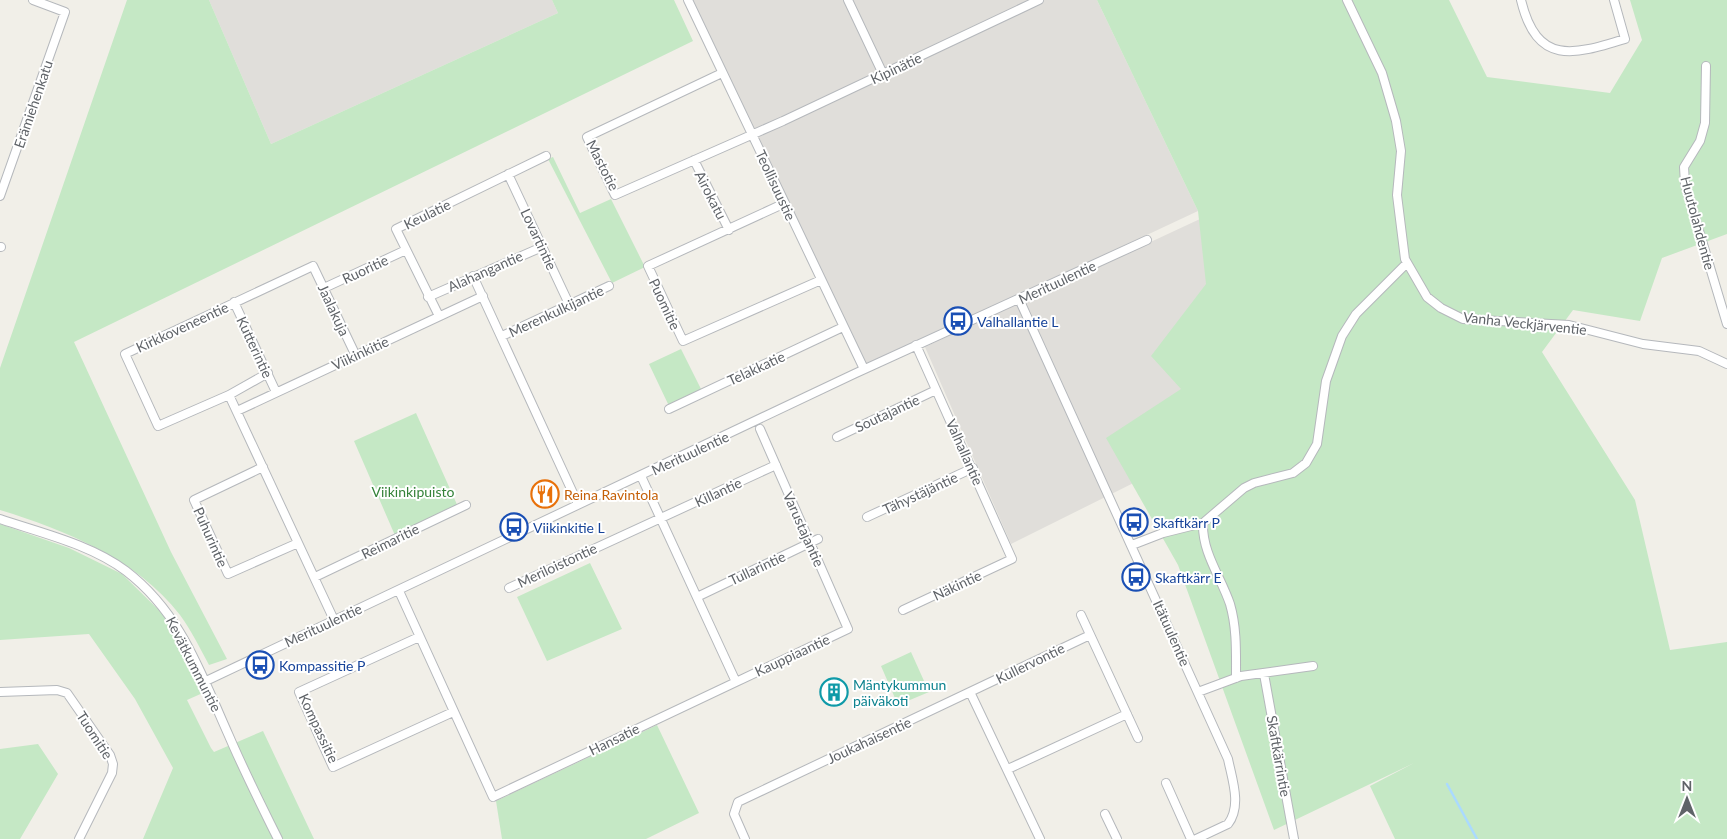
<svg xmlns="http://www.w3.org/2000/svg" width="1727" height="839" font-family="Lato,sans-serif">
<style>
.industrial{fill:#e0deda}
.green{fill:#c5e8c5}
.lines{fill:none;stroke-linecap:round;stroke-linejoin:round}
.stream{stroke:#aadaff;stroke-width:2.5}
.minor-casing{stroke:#b5b8bc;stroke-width:10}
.minor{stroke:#fff;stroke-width:8}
.labels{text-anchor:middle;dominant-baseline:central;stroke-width:4;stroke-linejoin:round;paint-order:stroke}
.street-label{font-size:14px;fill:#5f6368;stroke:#fff}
.transit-label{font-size:14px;fill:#164399;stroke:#fff;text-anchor:start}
.park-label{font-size:14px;fill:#348238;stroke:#fff}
.food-label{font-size:14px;fill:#c56008;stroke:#fff;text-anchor:start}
.culture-label{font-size:14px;fill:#0d838f;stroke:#fff;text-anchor:start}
</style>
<rect width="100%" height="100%" fill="#f1efe8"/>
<path class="industrial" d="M209,0H552L558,13L271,144Z
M690,0H1097L1198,211L863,368Z
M1200,219L1286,407L1011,544L925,347Z"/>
<path class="green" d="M127,0H209L271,144L558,13L552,0H674L693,41L74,342L171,552L227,659L209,665C200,648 191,630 180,615C137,559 65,530 0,510V368Z
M1097,0H1449L1487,77L1610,93L1642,40L1630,0H1727V234L1662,258L1640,321L1573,310L1542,352L1635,500L1670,650L1727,642V839H1395L1370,786L1414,763L1274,830L1178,565L1106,438L1181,389L1151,356L1206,284L1198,211Z
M553,157L580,213L611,199L645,267L612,283L548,159Z
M681,349L702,391L669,406L649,364Z
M416,413L459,509L397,540L354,441Z
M0,524L69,548L122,574L173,624L202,677L205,692L187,700L211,748L214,752L263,731L314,839H143L173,768L135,699L89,634L0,640Z
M590,563L622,629L547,661L517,597Z
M911,652L929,692L898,705L881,666Z
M657,725L699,813L646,839H502L496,801Z
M38,744L58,774L20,839H0V749Z"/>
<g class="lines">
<path class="stream" d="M1447,784L1477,839"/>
<g class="minor-casing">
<path id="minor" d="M688,0L864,369
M848,0L883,74
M1347,0L1382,73L1396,121L1401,151L1397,195L1405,259L1427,297L1441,308L1463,319L1569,325L1643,344L1699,351L1727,364
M1521,0C1537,66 1573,55 1625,39L1614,0
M1706,66L1705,123L1700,141L1684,167L1685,184L1727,324
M722,73L587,137L615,195L783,121L1039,0
M694,160L729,230
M508,174L569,304
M0,196L65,12L33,0
M785,203L648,266L683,341L821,280
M0,247H1
M473,276L578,504
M324,288L406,250
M428,297L542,247
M1019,299L1228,759C1232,779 1242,806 1228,824L1196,839
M234,302L276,392
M439,316L396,229L546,156
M502,336L609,286
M268,373L229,395L158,426L125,354L313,266L355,354
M229,395L334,620
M669,409L843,327
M237,411L483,296
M837,437L936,390
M263,467L194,500L228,574L298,543
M867,517L973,468
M0,519C41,533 90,544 126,571C182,614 201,674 229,736C244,771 261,805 278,839
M1203,523C1202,553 1221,577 1230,604C1237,628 1236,653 1236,678
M1132,545L1163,533L1203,523L1244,488L1254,483L1293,473L1306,463L1317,444L1326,381L1342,336L1356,314L1407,263
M315,577L466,505
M509,588L776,465
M399,591L493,797L736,682L641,476
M697,597L818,539
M903,610L1012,559L916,345
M1081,615L1138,738
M419,637L299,692L333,767L453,712
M1264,674L1294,839
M206,681L854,374L1147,240
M736,682L848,629L760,429
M0,692L57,690L67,693L110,755L113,764L112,773L79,839
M970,692L1040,839
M1198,692L1241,676L1313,666
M1008,769L1127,714
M1166,783L1191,839
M1105,814L1117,839
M745,839L734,814L738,802L1090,635"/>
</g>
<use href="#minor" class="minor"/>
</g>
<defs>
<g id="bus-ring" transform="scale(1.4375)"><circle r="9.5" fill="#fff" stroke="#1a4fb4" stroke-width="1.5"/><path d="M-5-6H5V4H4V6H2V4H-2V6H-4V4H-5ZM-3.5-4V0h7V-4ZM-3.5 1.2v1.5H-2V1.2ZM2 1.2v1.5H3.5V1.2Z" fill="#1a4fb4"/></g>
<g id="restaurant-ring" transform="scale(1.4375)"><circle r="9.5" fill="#fff" stroke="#e8710a" stroke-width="1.5"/><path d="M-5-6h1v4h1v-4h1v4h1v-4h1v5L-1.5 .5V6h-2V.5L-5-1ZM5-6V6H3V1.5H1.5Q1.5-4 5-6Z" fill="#e8710a"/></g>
<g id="building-ring" transform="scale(1.4375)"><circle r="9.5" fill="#fff" stroke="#0f9aa8" stroke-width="1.5"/><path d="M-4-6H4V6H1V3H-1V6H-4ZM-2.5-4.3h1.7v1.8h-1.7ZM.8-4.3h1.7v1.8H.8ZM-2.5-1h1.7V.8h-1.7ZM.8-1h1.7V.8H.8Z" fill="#0f9aa8"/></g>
</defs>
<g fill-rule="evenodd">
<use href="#bus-ring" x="958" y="321"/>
<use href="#restaurant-ring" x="545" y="494"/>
<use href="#bus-ring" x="1134" y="522"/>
<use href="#bus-ring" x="514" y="527"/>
<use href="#bus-ring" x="1136" y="577"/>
<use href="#bus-ring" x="260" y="665"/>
<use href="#building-ring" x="834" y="692"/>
</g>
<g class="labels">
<g class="street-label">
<text transform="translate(896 68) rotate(-25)">Kipinätie</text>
<text transform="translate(33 104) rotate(-71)">Erämiehenkatu</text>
<text transform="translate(603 165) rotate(63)">Mastotie</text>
<text transform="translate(776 185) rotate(65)">Teollisuustie</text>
<text transform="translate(711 195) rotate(63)">Airokatu</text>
<text transform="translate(427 214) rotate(-26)">Keulatie</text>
<text transform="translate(1698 223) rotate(75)">Huutolahdentie</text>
<text transform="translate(539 239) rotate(65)">Lovartintie</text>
<text transform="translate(365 269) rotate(-25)">Ruoritie</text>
<text transform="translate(485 271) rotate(-24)">Alahangantie</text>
<text transform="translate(1057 282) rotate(-25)">Merituulentie</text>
<text transform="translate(665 304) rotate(65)">Puomitie</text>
<text transform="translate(334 310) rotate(65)">Jaalakuja</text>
<text transform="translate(556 311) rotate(-25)">Merenkulkijantie</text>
<text transform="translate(1525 323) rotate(6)">Vanha Veckjärventie</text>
<text transform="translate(182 327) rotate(-25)">Kirkkoveneentie</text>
<text transform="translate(255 347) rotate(65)">Kutterintie</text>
<text transform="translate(360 353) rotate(-25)">Viikinkitie</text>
<text transform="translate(756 368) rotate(-25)">Telakkatie</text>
<text transform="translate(887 413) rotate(-25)">Soutajantie</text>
<text transform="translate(965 452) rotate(66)">Valhallantie</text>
<text transform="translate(690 453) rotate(-25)">Merituulentie</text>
<text transform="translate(718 492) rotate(-25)">Killantie</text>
<text transform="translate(920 493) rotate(-25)">Tähystäjäntie</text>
<text transform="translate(804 529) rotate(66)">Varustajantie</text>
<text transform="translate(211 537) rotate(66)">Puhurintie</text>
<text transform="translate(390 541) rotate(-26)">Reimaritie</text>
<text transform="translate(557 565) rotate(-25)">Meriloistontie</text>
<text transform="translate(757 568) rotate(-25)">Tullarintie</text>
<text transform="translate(957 585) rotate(-25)">Näkintie</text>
<text transform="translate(323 625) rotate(-25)">Merituulentie</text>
<text transform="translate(1172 633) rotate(66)">Itätuulentie</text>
<text transform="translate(792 655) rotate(-25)">Kauppiaantie</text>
<text transform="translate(1030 663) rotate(-26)">Kullervontie</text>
<text transform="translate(194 664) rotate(63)">Kevätkummuntie</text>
<text transform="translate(319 728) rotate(65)">Kompassitie</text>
<text transform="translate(95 735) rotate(57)">Tuomitie</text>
<text transform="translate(614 739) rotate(-26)">Hansatie</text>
<text transform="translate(869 740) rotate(-25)">Joukahaisentie</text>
<text transform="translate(1279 756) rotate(80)">Skaftkärrintie</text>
</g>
<g class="transit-label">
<text x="977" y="321">Valhallantie L</text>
<text x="1153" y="522">Skaftkärr P</text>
<text x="533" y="527">Viikinkitie L</text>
<text x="1155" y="577">Skaftkärr E</text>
<text x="279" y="665">Kompassitie P</text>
</g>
<g class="park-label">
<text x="413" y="491">Viikinkipuisto</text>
</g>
<g class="food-label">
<text x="564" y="494">Reina Ravintola</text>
</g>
<g class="culture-label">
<text x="853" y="684">Mäntykummun<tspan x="853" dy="16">päiväkoti</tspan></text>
</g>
</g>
<g transform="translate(1687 799)" stroke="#ffffff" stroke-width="4" paint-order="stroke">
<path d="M0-4L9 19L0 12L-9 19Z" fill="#5f6368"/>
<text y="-8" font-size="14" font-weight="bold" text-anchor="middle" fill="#5f6368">N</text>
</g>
</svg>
